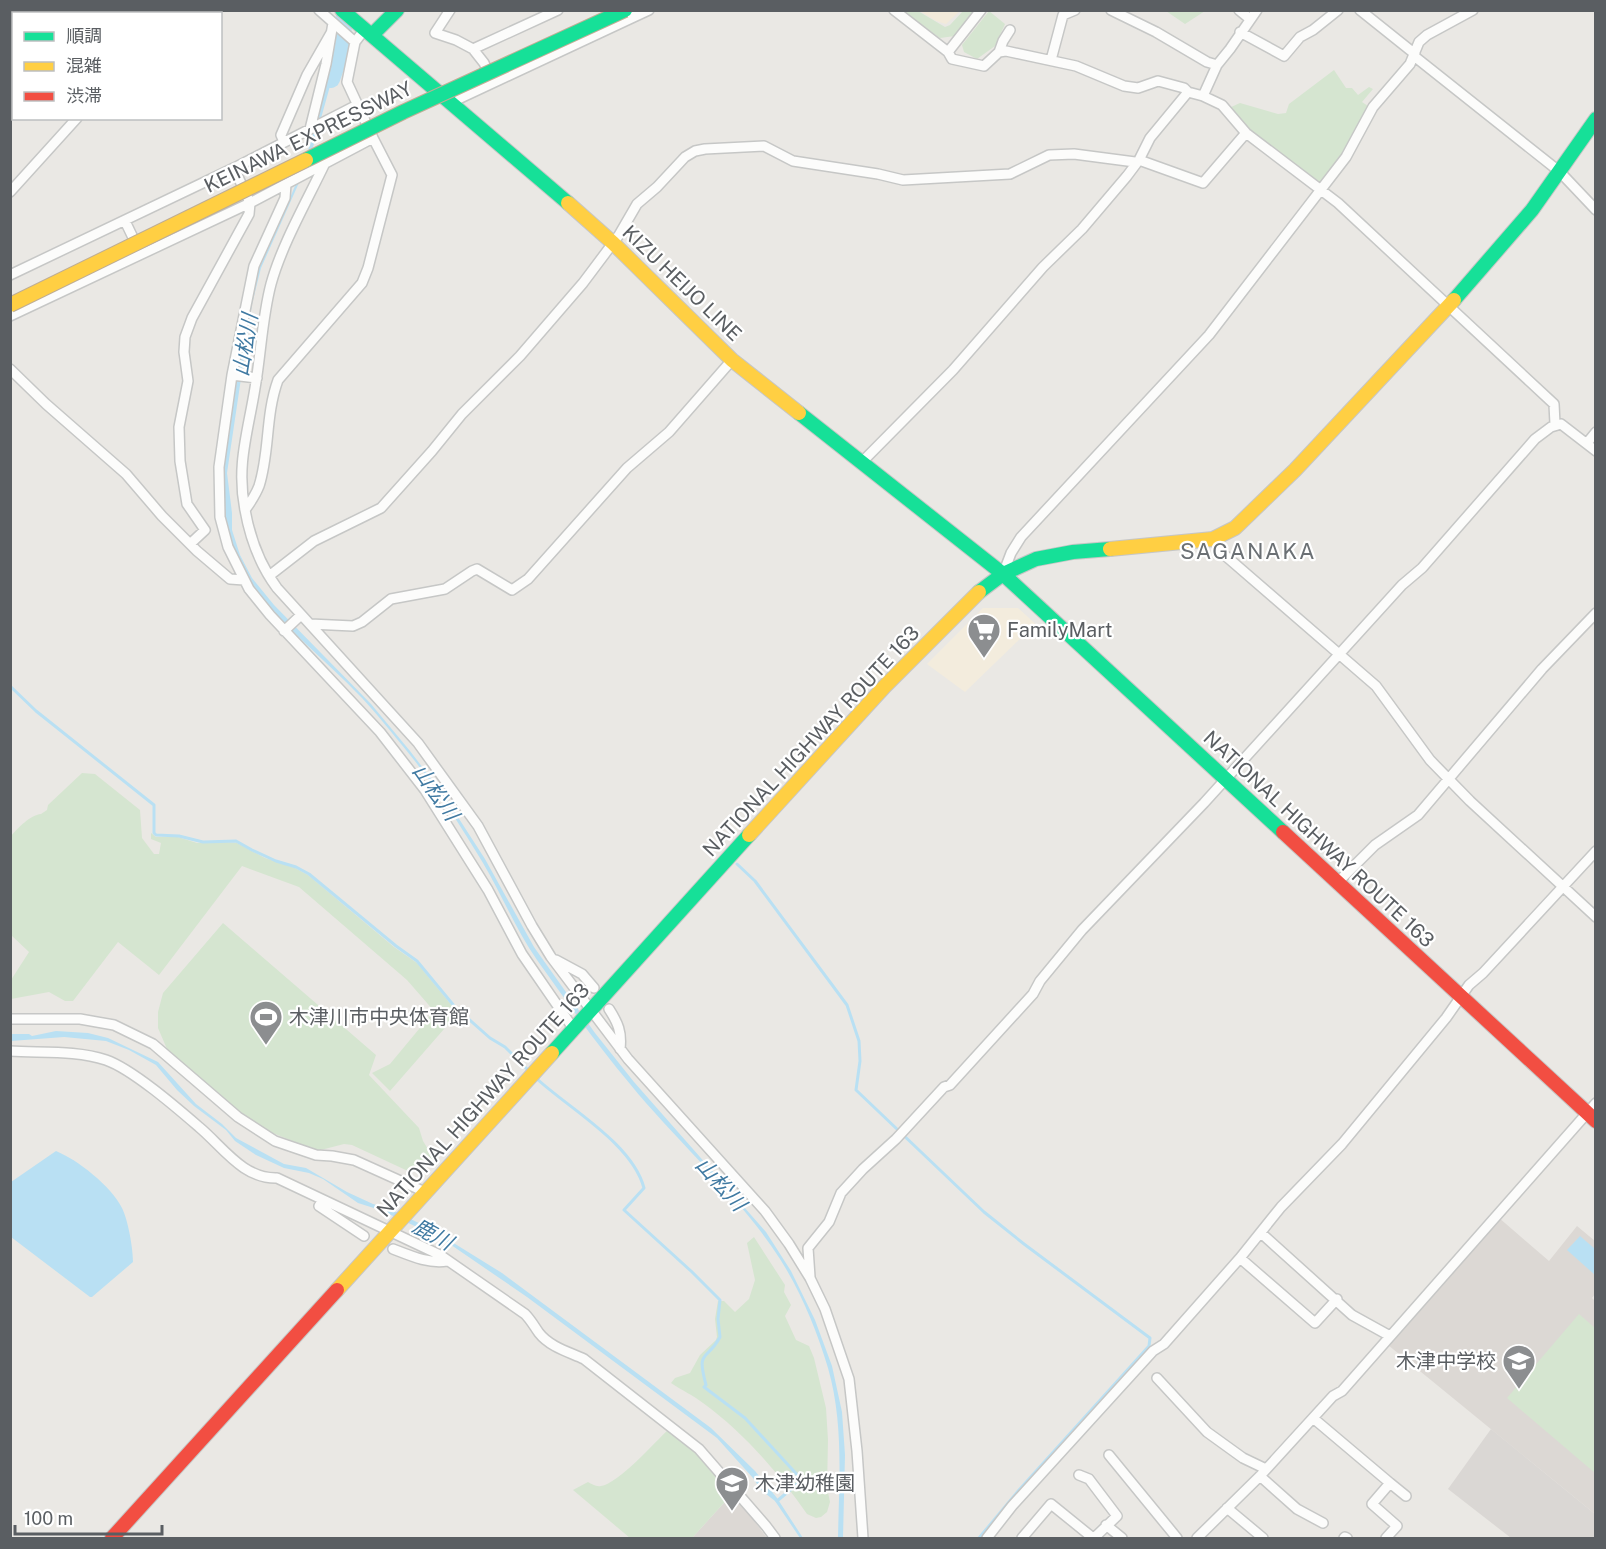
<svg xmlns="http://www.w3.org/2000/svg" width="1606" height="1549" font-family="'Public Sans','Noto Sans JP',sans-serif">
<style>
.commercial{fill:#f3ecdd}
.industrial{fill:#dad7d4}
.education{fill:#dcd8d4}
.green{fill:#d5e5d0}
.sand{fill:#f2eada}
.water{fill:#b9e0f3}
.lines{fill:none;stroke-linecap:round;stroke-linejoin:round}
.stream{stroke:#b9e0f3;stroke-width:3}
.river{stroke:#b9e0f3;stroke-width:18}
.street-casing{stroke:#c6c7c6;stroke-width:12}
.fast-casing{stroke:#c6c6c5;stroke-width:16}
.slow-casing{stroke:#c6c6c5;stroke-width:16}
.jam-casing{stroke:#c6c6c5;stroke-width:16}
.street{stroke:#fcfcfb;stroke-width:9}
.fast{stroke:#16e098;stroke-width:14}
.slow{stroke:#ffcf43;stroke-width:14}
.jam{stroke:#f24e42;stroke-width:14}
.fast-bridge-casing{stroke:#bfad94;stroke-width:16;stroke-linecap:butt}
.slow-bridge-casing{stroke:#bfad94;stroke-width:16;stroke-linecap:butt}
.fast-bridge{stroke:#16e098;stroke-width:14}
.slow-bridge{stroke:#ffcf43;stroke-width:14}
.labels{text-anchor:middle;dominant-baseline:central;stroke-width:4.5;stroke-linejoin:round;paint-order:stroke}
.street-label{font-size:20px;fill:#5a5e62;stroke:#fff}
.poi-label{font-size:20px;fill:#5a5e62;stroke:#fff;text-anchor:start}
.water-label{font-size:21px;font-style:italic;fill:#407aa2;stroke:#fff}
.quarter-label{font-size:22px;letter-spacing:1.5px;fill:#6b7074;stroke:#fff}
</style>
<rect width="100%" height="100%" fill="#eae8e4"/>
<path class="commercial" d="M983,608H1018L1040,628L1030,640L1024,635L965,692L927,664Z"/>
<path class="industrial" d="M1491,1429L1595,1514V1538H1511L1448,1489Z"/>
<path class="education" d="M1498,1217L1549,1261L1577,1226L1595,1241V1294L1592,1298L1596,1302L1595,1514L1388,1345Z
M733,1493L767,1538H692Z"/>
<path class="green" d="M902,11H918L945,27L950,25L963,11H976L955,36L940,38Z
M989,11L1005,24L995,46L977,59L964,52L962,45Z
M1166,11H1205L1185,24Z
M1334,70L1346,88H1352L1358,95L1369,87L1373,89L1362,102L1368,106L1345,149L1320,183L1249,132L1229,108L1240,103L1278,114L1286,113L1289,104Z
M82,773L95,774L140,810L142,838L154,854H159L161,843L151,839V833L156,837H178L197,843L226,842L237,843L265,858L295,868L308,875L394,947L417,963L458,1013L390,1091L372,1073L390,1064L434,1011L407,980L299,887L242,866L159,975L118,942L73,1001H65L49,992L11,999V980L29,952L11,935V836C18,828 30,815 41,814L47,810L48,805Z
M223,923L376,1055L369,1075L419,1128L423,1141L434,1159L426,1169L410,1172L352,1145L344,1144L317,1151L263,1129L241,1113L167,1049L158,1028V1012L163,993Z
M754,1237L785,1285L784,1292L791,1305L785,1316L796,1340L809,1346L814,1358L826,1408L828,1440L827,1488L830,1502L827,1512L821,1517L816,1518L807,1514C779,1473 743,1432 703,1403C693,1395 681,1390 671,1383L675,1378L690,1373L700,1355L716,1340L717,1337L715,1319L718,1301H724L735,1312L749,1299L755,1280L747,1243Z
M1579,1314L1595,1328V1473L1507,1398Z
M669,1429L703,1457L733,1493L692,1538H630L573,1490L588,1482C592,1484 596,1487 601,1486C618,1484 655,1442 669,1429Z"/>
<path class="sand" d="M920,11H960L946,24L936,21Z"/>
<path class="water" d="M333,55L344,56L337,86L332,83L330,86L310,158L261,268L252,304L227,473L232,513V530L240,555L252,578L274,605L371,704L410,751L443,794L485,859L534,947L595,1033L634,1082L766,1232L791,1271L815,1320L832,1366L842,1412L845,1455L843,1538H838C839,1481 844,1424 828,1368C817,1331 801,1292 780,1259C739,1195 678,1143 630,1084C597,1045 567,1002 537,960C516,930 502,895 483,863C460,825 435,785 406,750C392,733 377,714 362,698C308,641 233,593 224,509C221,474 228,440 233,407C240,362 245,316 257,272C266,242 284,214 295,186C313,143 322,100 333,55Z
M56,1031L88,1033L108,1038L158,1062L196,1104L222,1124L236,1138L284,1164L306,1168L347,1192L373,1204L390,1209L431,1229L502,1273L711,1428L755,1471L777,1498L803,1538H800L775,1501L761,1490L753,1478L717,1438L527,1297L441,1238L380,1210L358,1203L323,1179L309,1173L284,1168L256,1155L235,1141L226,1130L194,1106L177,1090L156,1065L129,1050L106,1041L64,1037L11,1041L10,1034H29L32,1036Z
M56,1151C78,1160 111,1186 122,1208C128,1220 133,1248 133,1262L92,1297H90L11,1237V1182Z
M1580,1236L1595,1249V1275L1567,1250Z"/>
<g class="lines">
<path class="stream" d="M10,686L36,711L154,805V833L156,835L179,836L203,842L236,841L252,850L276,861L296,867L309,874L396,946L417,961L455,1007L490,1038L505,1047L527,1069
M737,864L755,881L847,1005L859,1041L860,1061L856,1090L984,1212L1024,1244L1150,1338L1149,1346L1019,1490L979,1538
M536,1078C568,1108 632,1143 644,1188L624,1210L691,1271L720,1300L718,1319L720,1337C707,1362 696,1348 706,1385L704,1387L745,1418L802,1480L777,1501"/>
<path class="river" d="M331,79L337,62L346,10"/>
<g class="street-casing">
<path id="street" d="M88,10L91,14
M319,10L355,42
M450,10L435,33L456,40L473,49
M894,10L948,52L952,59L984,66L999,52L1006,51L1076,66L1124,86L1138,88L1158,81L1184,88L1188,92L1203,96L1222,105L1246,133L1338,203L1554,404L1555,424
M1111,10L1156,32L1207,62L1217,65
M1239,10L1250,19
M1360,10L1415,54
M634,13L636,16L649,10
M175,14L178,10
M1240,32L1284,56L1300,37L1313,30L1338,10
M948,52L981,10
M999,52L1003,41L1010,30
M1414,56L1560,172L1596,210
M1051,60L1063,15L1075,10
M489,74L484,63L473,49L558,10
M1203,96L1217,65L1230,49L1257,10
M452,102L636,16
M310,129L326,64L333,23
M373,138L392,175L368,268L362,283L278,380C265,416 270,452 259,486C256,494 250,503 245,510C250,538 260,565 277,588L418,743L478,826L532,926L551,957L628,1059L765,1211L789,1244L810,1278L825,1309L849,1379L857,1451L863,1538
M284,142L281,135L307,75L331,33
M1139,160L1203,183L1246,133
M286,184L285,198L254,266L232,375L219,467L220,517L228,547L249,589L270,615L380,732L425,790L488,890L522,954L573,1028
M10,192L77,118
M125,221L137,246
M10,275L234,168L357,105
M10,316L250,203L373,138L347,82L355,42L365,29
M10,369L46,404L126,474L162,516L197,551L230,579L244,580
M232,375L257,378
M1587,443L1596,432
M861,463L953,370L1043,267L1082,229L1127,176L1139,160L1150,138L1188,92
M245,510C236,465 248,432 255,388C261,354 262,318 271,284C282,244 307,201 325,163
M1213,539L1220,551L1376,686L1430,760L1470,801L1596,917
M190,544L205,530L187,504L180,461L179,427L188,381L184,352L185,337L192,318L249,214L250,203L234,168
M1003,574L1011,553L1021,537L1209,335L1346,157L1373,107L1410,64L1419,42L1427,35L1473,10
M269,576L314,541L381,508L432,451L462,414L520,356L583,283L619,235L637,204L657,187L685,157L695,151L705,149L764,146L793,161L878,174L903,180L1010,174L1049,155L1074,154L1135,162
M310,624L353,626L362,622L391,599L445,589L472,571L477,569L512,590L528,579L627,468L669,432L732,360
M284,631L301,615
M1337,883L1375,845L1418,815L1542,669L1596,613
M556,960L582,974L594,988
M609,1009C618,1023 622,1032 620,1049
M10,1019H80L114,1025L153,1044L238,1117L275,1141L316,1155L332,1156L354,1160L425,1192
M10,1051C41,1053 77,1050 106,1060C132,1069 177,1108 199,1127C223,1147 243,1179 277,1178L440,1255L525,1314C531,1320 534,1326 539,1333C550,1347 569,1352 584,1359L699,1449L766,1526L775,1538
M323,1200L319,1206L364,1236
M1261,1233L1352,1315L1390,1336
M393,1249C411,1256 429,1264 447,1261
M1240,1258L1315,1323L1337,1299
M810,1277L808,1248L829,1222L841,1193L863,1169L896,1139L944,1087L950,1085L1033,994L1040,981L1082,930L1204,803L1402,585L1422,568L1535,439L1551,427L1561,424L1596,451
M1157,1378L1207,1432L1243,1458L1266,1469
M1313,1418L1390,1483L1372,1504L1397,1526L1386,1538
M1109,1455L1177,1538
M1079,1475L1089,1479L1117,1516L1094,1538
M1260,1476L1297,1509L1323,1523
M1390,1483L1406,1496
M1227,1508L1263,1538
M1106,1525L1122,1538
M987,1538L1012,1506L1153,1351L1164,1344L1240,1258L1281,1207L1342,1144L1446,1018L1469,985L1483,973L1596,851
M1022,1538L1051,1504L1093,1538
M1197,1538L1260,1476L1333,1396L1342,1391L1596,1103
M1344,1538L1345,1537L1347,1538"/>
</g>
<g class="fast-casing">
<path id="fast" d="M342,10L568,203
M372,35L397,10
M1454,300L1532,210L1596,119
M799,413L1003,574L1036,559L1073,552L1110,549
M979,592L1003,574L1283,832
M552,1053L749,835"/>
</g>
<g class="slow-casing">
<path id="slow" d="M568,203L613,243L732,360L799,413
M1110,549L1213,539L1235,528L1295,470L1454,300
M749,835L884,687L979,592
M337,1290L552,1053"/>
</g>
<g class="jam-casing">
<path id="jam" d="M1283,832L1596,1121
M112,1538L337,1290"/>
</g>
<use href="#street" class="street"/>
<use href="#fast" class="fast"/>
<use href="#slow" class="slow"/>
<use href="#jam" class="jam"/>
<g class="fast-bridge-casing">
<path id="fast-bridge" d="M306,160L403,112L625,10"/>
</g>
<g class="slow-bridge-casing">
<path id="slow-bridge" d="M10,305L306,160"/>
</g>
<use href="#fast-bridge" class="fast-bridge"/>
<use href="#slow-bridge" class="slow-bridge"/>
</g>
<defs>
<g id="supermarket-pin" transform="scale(1.725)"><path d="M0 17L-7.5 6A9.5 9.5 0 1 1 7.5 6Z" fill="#8c8e90" stroke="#fff"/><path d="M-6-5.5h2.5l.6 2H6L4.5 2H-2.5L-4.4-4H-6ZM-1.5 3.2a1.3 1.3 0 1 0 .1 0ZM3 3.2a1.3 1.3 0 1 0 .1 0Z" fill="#fff"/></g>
<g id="stadium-pin" transform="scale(1.725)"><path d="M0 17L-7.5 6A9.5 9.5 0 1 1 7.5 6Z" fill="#8c8e90" stroke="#fff"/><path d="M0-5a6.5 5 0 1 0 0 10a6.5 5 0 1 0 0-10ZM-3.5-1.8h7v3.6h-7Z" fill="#fff"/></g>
<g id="school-pin" transform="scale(1.725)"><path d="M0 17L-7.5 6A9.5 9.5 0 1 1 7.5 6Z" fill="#8c8e90" stroke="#fff"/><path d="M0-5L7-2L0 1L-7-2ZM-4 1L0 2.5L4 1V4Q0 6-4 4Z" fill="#fff"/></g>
</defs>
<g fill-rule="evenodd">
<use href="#supermarket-pin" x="984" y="630"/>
<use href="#stadium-pin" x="266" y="1017"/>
<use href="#school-pin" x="1519" y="1361"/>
<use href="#school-pin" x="732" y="1483"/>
</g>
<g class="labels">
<g class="street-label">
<text transform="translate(308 137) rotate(-26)">KEINAWA EXPRESSWAY</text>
<text transform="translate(682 283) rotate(44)">KIZU HEIJO LINE</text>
<text transform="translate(811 741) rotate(-47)">NATIONAL HIGHWAY ROUTE 163</text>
<text transform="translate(1319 839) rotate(43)">NATIONAL HIGHWAY ROUTE 163</text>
<text transform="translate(483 1100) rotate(-48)">NATIONAL HIGHWAY ROUTE 163</text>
</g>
<g class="poi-label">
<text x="1007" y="630">FamilyMart</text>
<text x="289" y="1017">木津川市中央体育館</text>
<text x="1496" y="1361" text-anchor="end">木津中学校</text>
<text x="755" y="1483">木津幼稚園</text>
</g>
<g class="water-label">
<text transform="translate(245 345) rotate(-81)">山松川</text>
<text transform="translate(436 792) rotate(55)">山松川</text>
<text transform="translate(721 1184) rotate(48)">山松川</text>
<text transform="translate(433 1234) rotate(29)">鹿川</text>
</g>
<g class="quarter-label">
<text x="1248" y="551">SAGANAKA</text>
</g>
</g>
<rect width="1606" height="1549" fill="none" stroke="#5a5e62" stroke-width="24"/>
<rect x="12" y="12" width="210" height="108" fill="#ffffff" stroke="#bdbfc0" stroke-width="1.5"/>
<rect x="24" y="32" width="30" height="9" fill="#16e098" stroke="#bdbfc0" stroke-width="1.5"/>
<text x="66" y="42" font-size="18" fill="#5a5e62">順調</text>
<rect x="24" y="62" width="30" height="9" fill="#ffcf43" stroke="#bdbfc0" stroke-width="1.5"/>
<text x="66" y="72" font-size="18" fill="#5a5e62">混雑</text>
<rect x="24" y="92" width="30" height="9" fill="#f24e42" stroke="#bdbfc0" stroke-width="1.5"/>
<text x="66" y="102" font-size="18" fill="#5a5e62">渋滞</text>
<path d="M15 1525v9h147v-9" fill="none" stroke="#5a5e62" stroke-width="3"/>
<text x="24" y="1525" font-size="18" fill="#5a5e62" stroke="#ffffff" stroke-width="4.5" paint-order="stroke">100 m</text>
</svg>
